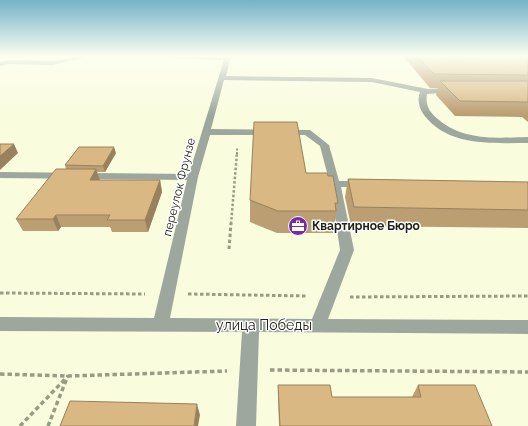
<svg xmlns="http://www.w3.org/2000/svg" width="528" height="426" font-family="Raleway,sans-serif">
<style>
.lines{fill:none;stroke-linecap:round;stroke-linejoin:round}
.path-far3{stroke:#999b85;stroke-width:2;stroke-dasharray:2 1.5;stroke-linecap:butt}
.path-far2{stroke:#999b85;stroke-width:2.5;stroke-dasharray:2.5 2;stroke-linecap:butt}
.path-far1{stroke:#999b85;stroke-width:3;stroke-dasharray:3.5 2.5;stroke-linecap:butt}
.path{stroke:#999b85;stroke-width:3.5;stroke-dasharray:4.5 3;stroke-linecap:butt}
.minor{fill:#9ea79d;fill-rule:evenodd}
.wall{fill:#bb9e72}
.shaded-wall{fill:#98815c}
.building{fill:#d9b884;stroke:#98815c}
.labels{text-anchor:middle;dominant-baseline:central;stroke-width:3;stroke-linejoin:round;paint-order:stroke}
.street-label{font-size:12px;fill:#222217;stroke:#fff}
.poi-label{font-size:12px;font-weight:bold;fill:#222217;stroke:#fff;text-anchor:start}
.near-street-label{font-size:14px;fill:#222217;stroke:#fff}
</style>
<rect width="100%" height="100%" fill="#f9fcdd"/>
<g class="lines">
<path class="path-far3" d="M237,154V148"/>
<path class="path-far2" d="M231,224L237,153"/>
<path class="path-far1" d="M229,249L231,223
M0,293L145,294
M188,294L307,296
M350,297L528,296"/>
<path class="path" d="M270,370L528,372
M0,374L68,376L227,371
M20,426L68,376
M48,426L67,378"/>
<path class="minor" d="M79,56H90L53,65L9,64L0,66V62L9,60L53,61Z
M164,56H231L226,76L372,78L428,89L453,88H456V92L427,94C425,106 430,113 439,120C464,141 498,138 528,137V143C493,143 448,147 424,115C419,108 417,100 420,92L372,82L224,80L211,129L310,130L329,145L339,181H363L368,184L363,187H341L354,250L328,319L528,320V334L259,332L256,426H236L242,332L0,331V317L154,318L187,180L0,178V172L189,174L224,60L167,58ZM210,135H305L320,146L330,184L340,250L312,319L170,318L198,177Z"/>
</g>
<path class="wall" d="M403,56H528V122L522,117L455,116L436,95L438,88H430Z
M116,153L105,172H97L100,180H160L162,192L148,232H112L110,227H61L58,231H23L16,219L66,169L65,165Z
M348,179L528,182V228L351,226L345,197Z
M250,200L338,203L333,233H277L250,222Z
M278,385L332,397H412L418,385L492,426H279L278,397Z"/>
<path class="shaded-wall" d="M14,144L18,153L0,170V156Z
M114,147L116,153L105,172L103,166Z
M96,169L100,181L90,180Z
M160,180L162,192L148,232L145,220Z
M56,215L61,227L58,231L53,219Z
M197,404L200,415L198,426H194Z"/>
<path class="building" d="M417,56H441L442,57L528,56V75L434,74Z
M440,81H528V102L460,101Z
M254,122H297L306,173H327L328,176H333L338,203H335L336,211H278L250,200Z
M0,144H14L0,156Z
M79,147H114L103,166L65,165Z
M56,169H96L90,180H160L145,220H107L110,215H56L53,219H16Z
M348,179L528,182V210L354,207Z
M278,385H330L332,397H421L418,385H475L492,426H280Z
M70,401L197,404L194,426H60Z"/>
<linearGradient id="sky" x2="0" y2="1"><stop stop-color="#75b2c9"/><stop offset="0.49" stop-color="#fcfef0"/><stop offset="1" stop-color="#fcfef0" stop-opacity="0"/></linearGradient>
<rect width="528" height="115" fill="url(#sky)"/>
<defs>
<g id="office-disc" transform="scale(1)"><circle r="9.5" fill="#7a2b9b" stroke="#fff"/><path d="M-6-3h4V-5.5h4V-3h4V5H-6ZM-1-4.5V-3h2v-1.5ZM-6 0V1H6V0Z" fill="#fff"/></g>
</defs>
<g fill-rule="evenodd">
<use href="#office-disc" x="298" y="226"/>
</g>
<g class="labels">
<g class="street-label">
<text transform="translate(179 187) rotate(-76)">переулок Фрунзе</text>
</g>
<g class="poi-label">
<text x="312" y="226">Квартирное Бюро</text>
</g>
<g class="near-street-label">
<text x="264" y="325">улица Победы</text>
</g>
</g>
</svg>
